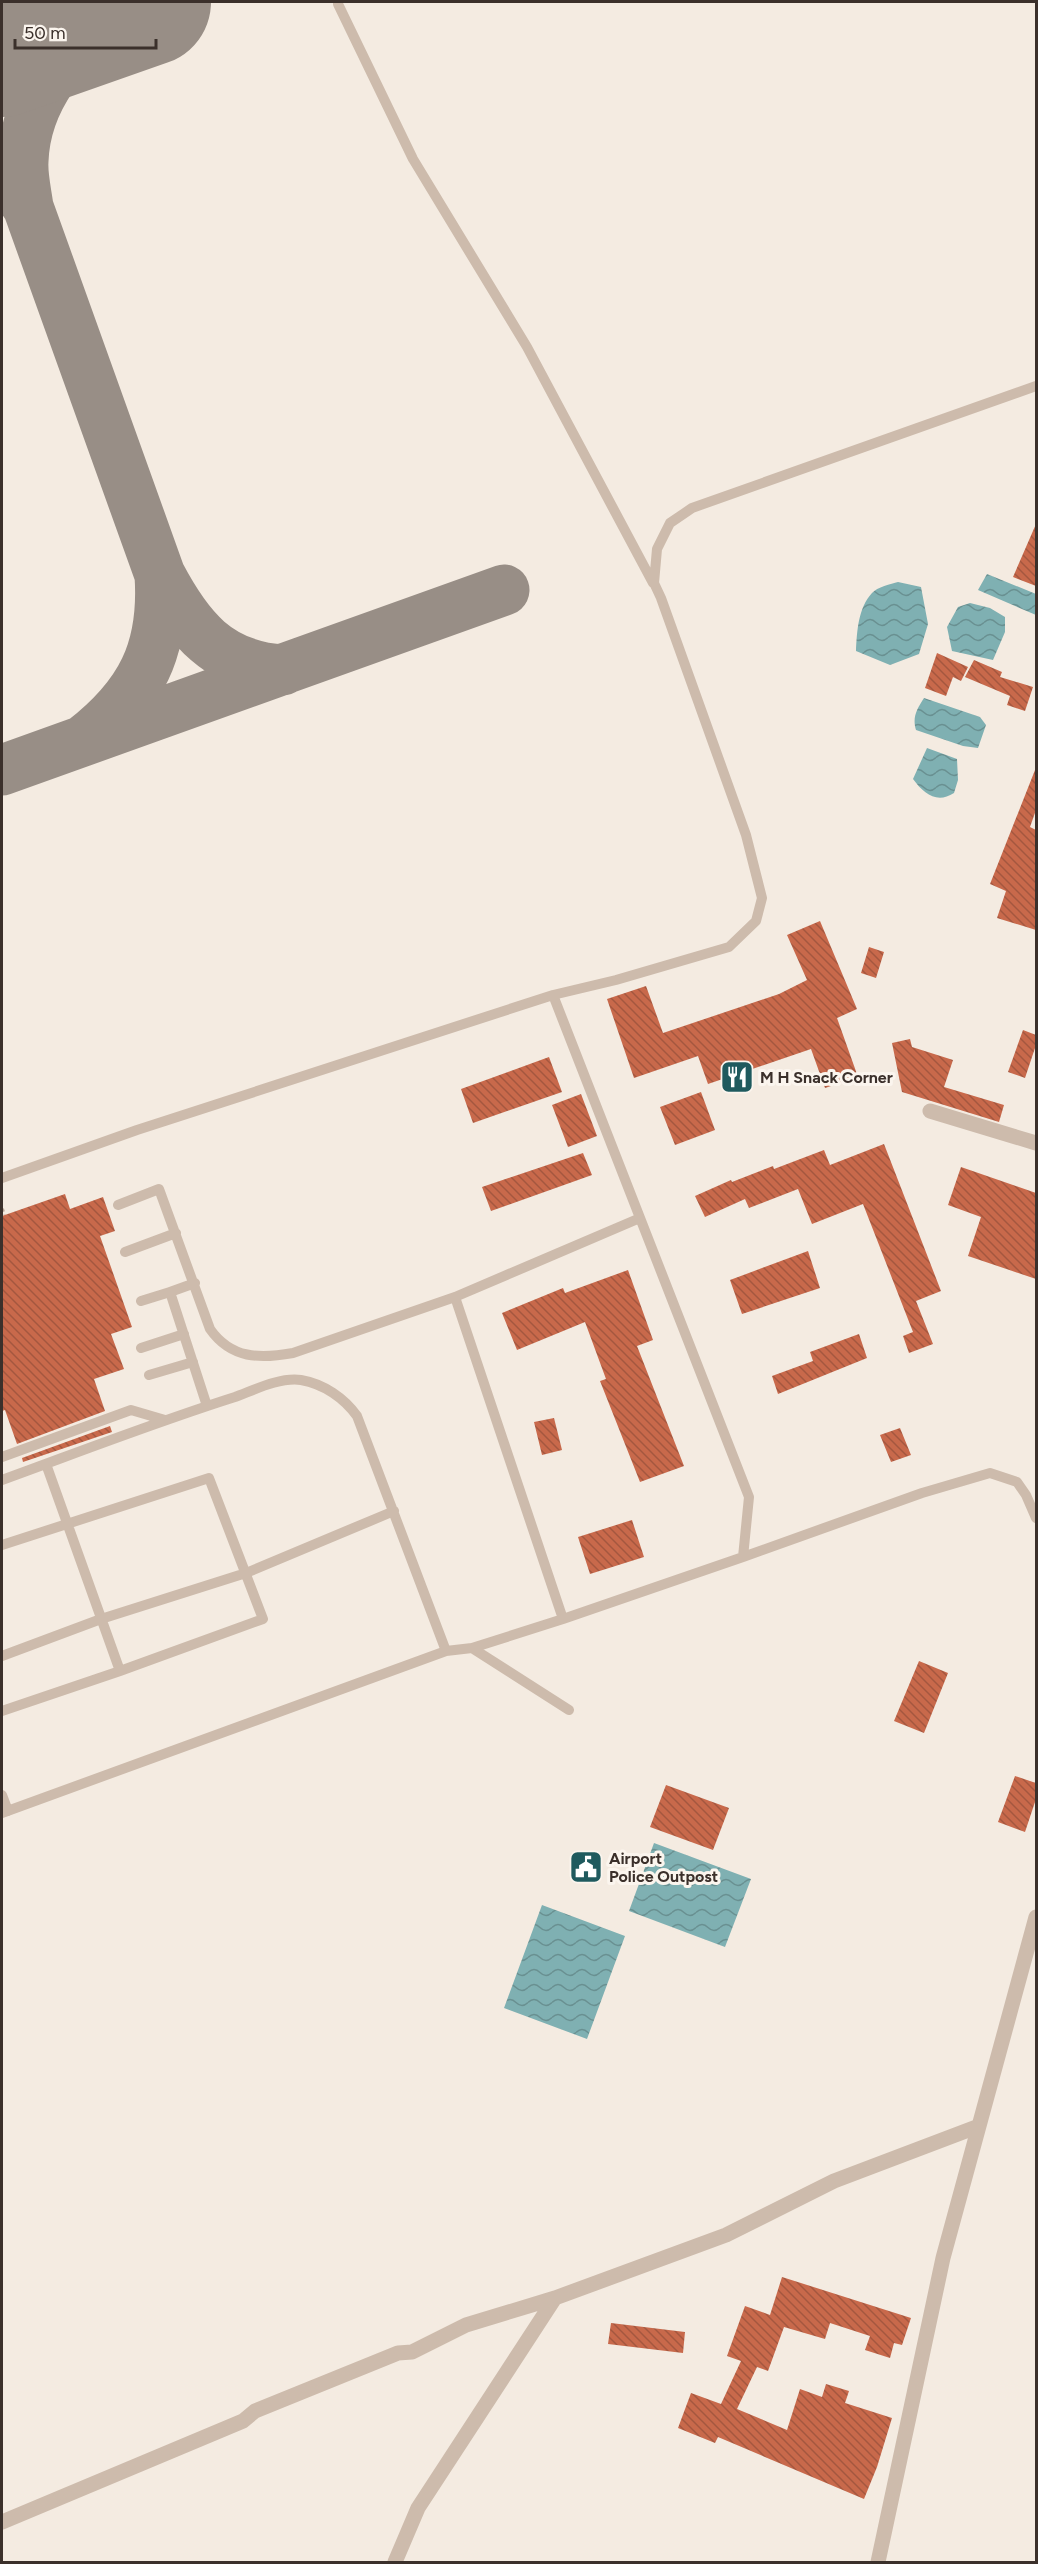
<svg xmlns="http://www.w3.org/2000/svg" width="1038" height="2564" font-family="Figtree,sans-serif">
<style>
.water{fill:url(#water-waves)}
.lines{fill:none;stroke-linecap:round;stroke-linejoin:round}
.taxiway{stroke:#988e86;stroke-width:51}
.runway{stroke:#988e86;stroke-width:128}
.building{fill:url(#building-back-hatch)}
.path{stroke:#b9a596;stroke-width:4;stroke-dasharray:3 3;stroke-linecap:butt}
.service{stroke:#cdbbac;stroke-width:10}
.minor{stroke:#cdbbac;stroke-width:15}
.labels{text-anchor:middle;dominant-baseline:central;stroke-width:6;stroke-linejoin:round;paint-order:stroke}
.poi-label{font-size:16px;font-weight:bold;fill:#3b302b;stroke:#fbf5ee;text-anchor:start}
</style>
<defs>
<pattern id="water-waves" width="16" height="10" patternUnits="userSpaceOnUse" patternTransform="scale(1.5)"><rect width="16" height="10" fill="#7fb0b2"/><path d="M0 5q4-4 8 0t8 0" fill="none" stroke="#699091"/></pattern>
<pattern id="building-back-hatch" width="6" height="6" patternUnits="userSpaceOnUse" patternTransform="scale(1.5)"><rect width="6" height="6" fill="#c8694b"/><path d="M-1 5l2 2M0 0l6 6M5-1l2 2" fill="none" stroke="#a4573f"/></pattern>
</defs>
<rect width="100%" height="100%" fill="#f4ebe1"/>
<path class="water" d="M987,574L1036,594V615L978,590Z
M898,582L921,587L928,624L919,654L890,665L856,651C857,632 858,608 872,593C877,587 891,584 898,582Z
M970,603L990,608L1005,617V632L993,660L952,651L947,627L958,607Z
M924,698L980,717L986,725L978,748L963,746L916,730C912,717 917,709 924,698Z
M927,748L957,759L958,780L954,793C937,804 924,794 913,779Z
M654,1843L751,1879L725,1947L629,1911Z
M542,1905L625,1936L587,2039L504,2008Z"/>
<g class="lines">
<path class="taxiway" d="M2,169L28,207L160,575C165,650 141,696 83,741
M28,207C26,192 22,176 23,161C25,98 67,51 114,13
M160,575C188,628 218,666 283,670
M2,770L504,590"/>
<path class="runway" d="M2,53L147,2"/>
</g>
<path class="building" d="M1036,524V586L1013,577Z
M937,653L968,667L961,681L953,677L946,696L925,688Z
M974,660L1002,672L1000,677L1033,687L1025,711L1007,705L1010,696L965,677Z
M1035,770H1036V810L1030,827L1036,830V930L997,918L1006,891L990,884Z
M820,921L857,1009L837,1018L858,1077L825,1088L811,1049L708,1084L698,1056L634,1078L607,999L646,986L663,1033L779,994L807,980L787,935Z
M869,947L884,952L876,978L861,973Z
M1023,1030L1036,1035V1045L1025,1078L1008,1072Z
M910,1039L912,1047L953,1060L944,1087L1004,1105L999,1122L902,1092L892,1043Z
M549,1057L562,1092L473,1123L461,1089Z
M701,1092L715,1130L675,1145L660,1107Z
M581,1094L597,1136L568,1147L552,1105Z
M884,1144L941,1291L916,1301L933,1344L909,1353L903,1336L913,1332L863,1204L812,1224L798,1189L749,1208L745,1199L705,1217L695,1196L731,1180L732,1182L773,1166L774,1169L824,1150L830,1165Z
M583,1153L592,1175L491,1211L482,1187Z
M961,1167L1036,1193V1279L968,1256L981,1217L948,1205Z
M65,1194L70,1209L103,1197L115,1231L100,1236L132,1327L111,1334L124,1369L94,1379L105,1411L17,1444L5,1410L2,1411V1216Z
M808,1251L820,1288L742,1314L730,1280Z
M628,1270L653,1340L637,1346L684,1466L640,1482L600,1381L606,1379L585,1322L517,1350L502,1313L563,1288L565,1293Z
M859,1334L867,1358L778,1394L772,1376L813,1361L810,1352Z
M554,1418L562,1450L542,1455L534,1422Z
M110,1426L112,1432L23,1462L22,1458Z
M900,1428L911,1455L891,1462L880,1435Z
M632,1520L644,1557L590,1574L578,1537Z
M919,1661L948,1673L924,1733L894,1721Z
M1015,1776L1036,1783V1799L1025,1832L998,1822Z
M666,1785L729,1808L713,1850L650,1827Z
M782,2277L911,2318L902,2345L894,2343L890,2358L865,2350L870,2336L830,2323L825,2339L784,2327L768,2371L757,2367L737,2409L787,2430L800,2389L822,2397L826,2384L849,2391L845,2403L892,2418L877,2467L864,2499L718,2437L715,2443L678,2428L691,2393L721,2404L741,2361L727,2356L745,2306L770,2315Z
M611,2323L685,2332L683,2353L608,2344Z"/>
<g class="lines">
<path class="path" d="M2,1209L4,1215"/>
<path class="service" d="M338,4L413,159L527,347L653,583
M2,1178L137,1130L553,995L616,980L729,947L756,921L762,898L746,835L661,598L654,583L657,549L670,523L692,508L1036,386
M118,1205L159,1189L210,1329C231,1359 260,1359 293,1353L455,1297L640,1218
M125,1252L176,1233
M195,1283L170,1292L207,1406
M455,1297L563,1619
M141,1301L170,1292
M141,1348L184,1334
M149,1375L193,1362
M2,1457L131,1410L165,1420
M46,1464L120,1671
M2,1480C79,1452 156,1422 235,1397C254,1390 280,1377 301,1380C324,1384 344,1398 357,1416L446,1651
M2,1545L209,1478L263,1619L120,1671L2,1711
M743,1557L922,1493L990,1473L1017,1482L1026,1495L1036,1518
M472,1648L569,1710
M2,1656L101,1619L246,1573L394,1511
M2,1795L8,1811
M2,1813L446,1651L472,1648L563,1619L743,1557L749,1497L553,995"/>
<path class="minor" d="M930,1111L1036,1143
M2,2522L243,2421L255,2411L398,2353L412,2352L466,2325L555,2298
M395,2562L418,2508L555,2298L726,2235L834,2181L979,2126
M878,2562L943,2258L1036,1917"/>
</g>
<defs>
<g id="restaurant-square" transform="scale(1.725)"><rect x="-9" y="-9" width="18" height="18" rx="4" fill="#1f5a5e" stroke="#fbf5ee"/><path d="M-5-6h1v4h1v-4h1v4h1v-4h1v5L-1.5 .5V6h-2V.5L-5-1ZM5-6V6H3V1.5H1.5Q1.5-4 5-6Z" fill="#fff"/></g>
<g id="civic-square" transform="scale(1.725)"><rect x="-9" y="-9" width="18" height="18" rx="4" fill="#1f5a5e" stroke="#fbf5ee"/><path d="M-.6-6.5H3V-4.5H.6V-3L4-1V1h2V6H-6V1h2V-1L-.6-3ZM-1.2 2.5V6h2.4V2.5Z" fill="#fff"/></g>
</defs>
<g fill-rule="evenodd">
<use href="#restaurant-square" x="737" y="1077"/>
<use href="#civic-square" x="586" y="1867"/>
</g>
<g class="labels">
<g class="poi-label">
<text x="760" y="1077">M H Snack Corner</text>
<text x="609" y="1858">Airport<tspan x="609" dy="18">Police Outpost</tspan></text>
</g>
</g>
<rect width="1038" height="2564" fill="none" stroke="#3b302b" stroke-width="6"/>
<path d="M15 39v9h141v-9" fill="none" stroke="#3b302b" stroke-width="3"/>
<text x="24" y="39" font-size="18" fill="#3b302b" stroke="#fbf5ee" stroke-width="4.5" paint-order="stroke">50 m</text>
</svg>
